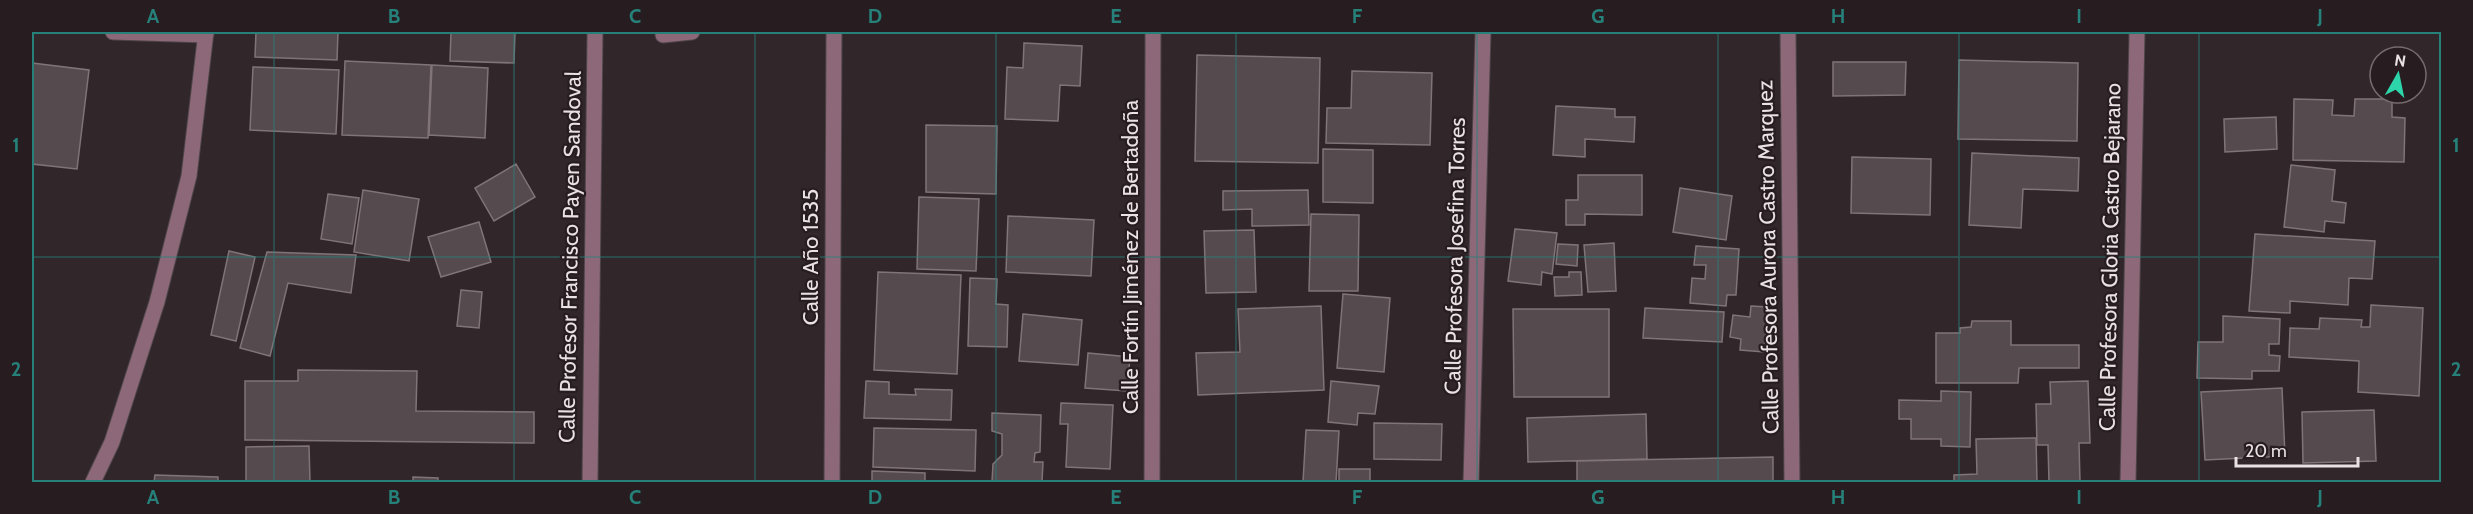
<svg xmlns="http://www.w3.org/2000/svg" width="2473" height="514" font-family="Cabin,sans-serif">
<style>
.building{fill:#554a4e;stroke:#807479;stroke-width:1.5}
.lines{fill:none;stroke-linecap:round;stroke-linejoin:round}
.minor-casing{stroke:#4e4549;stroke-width:17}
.minor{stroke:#8c6878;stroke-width:15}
.grid{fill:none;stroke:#25817a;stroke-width:1.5;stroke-opacity:0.55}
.labels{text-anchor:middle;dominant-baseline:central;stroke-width:4.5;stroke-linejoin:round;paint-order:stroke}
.street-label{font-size:22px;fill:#e9e1e4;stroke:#271d21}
.neatline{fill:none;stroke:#25817a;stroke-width:2}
.grid-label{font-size:20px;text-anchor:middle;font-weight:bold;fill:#25817a}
</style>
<rect width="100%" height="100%" fill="#31272b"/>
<path class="building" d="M256,32H338L337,60L255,57Z
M451,32H515L514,63L450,61Z
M1024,43L1082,46L1080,86L1060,85L1058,121L1005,119L1007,67L1023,68Z
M1197,55L1320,58L1318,163L1195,161Z
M1959,60L2078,63L2077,141L1958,139Z
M345,61L431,65L428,138L342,135Z
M1833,62H1906L1905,95L1833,96Z
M32,63L89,70L77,169L32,164Z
M432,65L488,68L485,138L429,135Z
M253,67L339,70L336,134L250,130Z
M1352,71L1432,73L1430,145L1326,143L1327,108H1351Z
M2294,99L2333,100L2332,115L2354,116L2355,99H2392V117L2405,118L2404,162L2293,160Z
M1556,106L1615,109V117H1635L1634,142L1585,139V157L1553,155Z
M2276,117L2277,149L2225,152L2224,119Z
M926,125L997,126L996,194L926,192Z
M1323,149L1373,150V203L1323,202Z
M1972,153L2079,158L2078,191L2023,189L2021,228L1969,225Z
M1852,157L1931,159L1930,215L1851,213Z
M516,164L535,197L494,221L475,188Z
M2291,165L2335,170L2332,201L2346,203L2344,223L2325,221L2324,232L2284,227Z
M1578,175H1642V215L1585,214V225H1566V200H1578Z
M1680,188L1732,196L1726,240L1673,232Z
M363,190L419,199L409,261L354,252Z
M1308,190L1309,225L1252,226V209L1223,210V191Z
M328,194L359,198L352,244L321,239Z
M919,197L979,199L976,271L917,269Z
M1311,214L1359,215L1358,291H1309Z
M1008,216L1094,220L1091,276L1006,272Z
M479,222L491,262L441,277L428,237Z
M1515,229L1557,233L1552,274L1542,272L1541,285L1508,281Z
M1254,230L1256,292L1206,293L1204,231Z
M2255,234L2375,241L2372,279L2349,278L2348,305L2290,301V313L2249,311Z
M1614,243L1616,291L1588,292L1584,245Z
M1558,244L1578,245L1577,266L1556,264Z
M1696,246L1739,249L1736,295H1727L1726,306L1690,303L1692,278L1705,279L1706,265H1694Z
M229,251L255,257L236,341L211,335Z
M267,252L356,255L351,293L288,283L270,356L240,348Z
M878,272L961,275L957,374L874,370Z
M1569,272H1581L1582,295L1555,296L1554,277H1569Z
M970,278L997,279L996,304L1008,305L1007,347L968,346Z
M461,290L482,292L479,328L457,326Z
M1343,294L1390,298L1384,372L1337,368Z
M2371,305L2423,308L2419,396L2358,392L2359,361L2289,357L2290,328L2319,329L2320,318L2362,320L2361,327H2370Z
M1321,306L1324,390L1198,395L1196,353L1240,352L1238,309Z
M1751,306L1768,307L1764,352L1740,350L1741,339L1730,337L1733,315L1750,317Z
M1645,308L1724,312L1722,342L1643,338Z
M1513,309H1609V397H1514Z
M1023,314L1082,320L1078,365L1019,361Z
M2223,316L2280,319L2279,344H2269V355L2280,356L2279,371H2252V379L2197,378L2198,342H2223Z
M1972,321H2011V345H2079V368H2019L2018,383H1936V333H1960V328L1971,327Z
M1088,353L1130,357L1127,391L1085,388Z
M298,370L417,371L416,411L534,412V443L245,440V381H298Z
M866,381L889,382V394L916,395L915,389L952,390L951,420L864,418Z
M1331,381L1379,386L1375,414L1358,413L1357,425L1328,422Z
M2088,381L2090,443H2079L2080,482H2049L2048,445H2037L2036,404H2051L2050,382Z
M2282,388L2285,456L2205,460L2201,392Z
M1941,391L1971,392L1970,447L1941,446V439H1911V419H1899V400L1941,401Z
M1061,403L1113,405L1110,469L1066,467L1068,424H1060Z
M2374,410L2376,461L2303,463L2302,412Z
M992,413L1041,415L1040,452L1035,453L1034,462H1043L1042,482H992L993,464L1002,455V434L992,431Z
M1646,414L1647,459L1528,462L1527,418Z
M1374,423L1442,424L1441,460L1374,459Z
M874,428L976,430L975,471L873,467Z
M1306,430L1339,431L1336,482H1303Z
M2036,438L2037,482H1954V475L1977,474L1976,439Z
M309,446L310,482H246V447Z
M1773,457V482H1577V461Z
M1339,469H1370V482H1339Z
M872,471L925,473V482H872Z
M155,475L218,477V482H154Z
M413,477L438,478V482H413Z"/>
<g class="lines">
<g class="minor-casing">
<path id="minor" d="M113,32L206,35
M1788,32L1792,482
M663,35L692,32
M93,482L112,442L157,302L189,176L206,32
M590,482L595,32
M832,482L834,32
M1152,482L1153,32
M1471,482L1483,32
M2128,482L2137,32"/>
</g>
<use href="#minor" class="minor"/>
</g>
<path class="grid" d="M274,32V482M514,32V482M755,32V482M996,32V482M1236,32V482M1477,32V482M1718,32V482M1959,32V482M2199,32V482M32,257H2442"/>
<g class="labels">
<g class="street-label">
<text transform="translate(1455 256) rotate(-89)">Calle Profesora Josefina Torres</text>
<text transform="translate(570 257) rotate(-89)">Calle Profesor Francisco Payen Sandoval</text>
<text transform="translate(810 257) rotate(-90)">Calle Año 1535</text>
<text transform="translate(1130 257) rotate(-90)">Calle Fortín Jiménez de Bertadoña</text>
<text transform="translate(1768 257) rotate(-91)">Calle Profesora Aurora Castro Marquez</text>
<text transform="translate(2110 257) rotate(-89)">Calle Profesora Gloria Castro Bejarano</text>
</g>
</g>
<rect width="2473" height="514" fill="none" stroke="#271d21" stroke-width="66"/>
<g transform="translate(2398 75) rotate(9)"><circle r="28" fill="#271d21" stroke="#756b6f" stroke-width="1.5"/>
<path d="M0-4.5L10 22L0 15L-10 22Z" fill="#2dd5ab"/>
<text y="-9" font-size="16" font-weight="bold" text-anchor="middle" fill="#e9e1e4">N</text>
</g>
<path d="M2236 457v9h122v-9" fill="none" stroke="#e9e1e4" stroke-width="3"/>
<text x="2245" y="457" font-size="18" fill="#e9e1e4" stroke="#271d21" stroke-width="4.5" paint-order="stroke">20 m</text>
<rect x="33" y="33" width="2407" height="448" class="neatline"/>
<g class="grid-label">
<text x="153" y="23">A</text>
<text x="394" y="23">B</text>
<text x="635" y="23">C</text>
<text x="875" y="23">D</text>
<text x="1116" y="23">E</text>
<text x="1357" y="23">F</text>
<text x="1598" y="23">G</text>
<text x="1838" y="23">H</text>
<text x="2079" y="23">I</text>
<text x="2320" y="23">J</text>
<text x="16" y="152">1</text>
<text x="2456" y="152">1</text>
<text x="16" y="376">2</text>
<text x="2456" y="376">2</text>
<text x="153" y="504">A</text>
<text x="394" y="504">B</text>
<text x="635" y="504">C</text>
<text x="875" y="504">D</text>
<text x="1116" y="504">E</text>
<text x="1357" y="504">F</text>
<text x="1598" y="504">G</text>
<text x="1838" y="504">H</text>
<text x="2079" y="504">I</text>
<text x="2320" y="504">J</text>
</g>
</svg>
